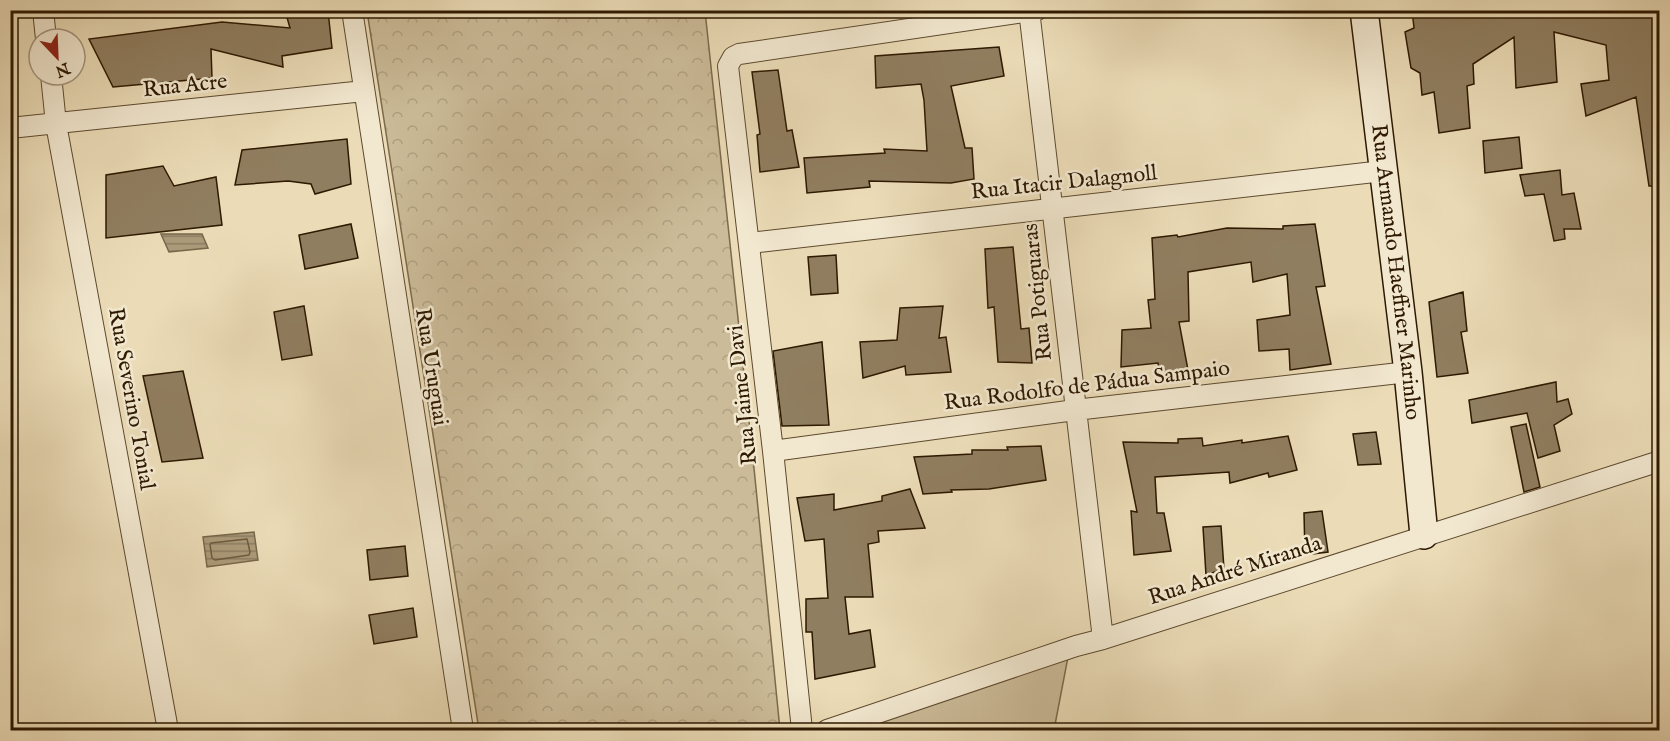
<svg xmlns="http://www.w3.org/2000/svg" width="1670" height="741" font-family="'IM FELL English',serif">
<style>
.grass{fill:#cbbb98;stroke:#7c6a4c;stroke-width:1.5}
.forest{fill:url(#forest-crowns);stroke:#7c6a4c;stroke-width:1.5}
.water{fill:url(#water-rules);stroke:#796649;stroke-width:1.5}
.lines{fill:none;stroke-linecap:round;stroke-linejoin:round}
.shore{stroke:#6c5a3d;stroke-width:1.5}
.building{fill:#907e60;stroke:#2e1901;stroke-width:1.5}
.street-casing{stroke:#5d4a2e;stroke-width:22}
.secondary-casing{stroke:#2e1901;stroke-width:30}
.street{stroke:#f2e8d0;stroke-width:20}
.secondary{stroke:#f2e8d0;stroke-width:27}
.labels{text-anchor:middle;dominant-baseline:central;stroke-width:5;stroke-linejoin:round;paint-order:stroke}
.street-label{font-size:22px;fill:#2e1901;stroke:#f2e8d0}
</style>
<defs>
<pattern id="forest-crowns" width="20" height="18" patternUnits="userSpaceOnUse" patternTransform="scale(1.5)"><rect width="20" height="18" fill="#cbbb98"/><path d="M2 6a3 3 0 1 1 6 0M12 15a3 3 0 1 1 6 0" fill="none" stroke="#afa081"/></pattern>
<pattern id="water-rules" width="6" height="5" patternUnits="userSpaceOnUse" patternTransform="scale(1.5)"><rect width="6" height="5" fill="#ab9a79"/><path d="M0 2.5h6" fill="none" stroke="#8c7d61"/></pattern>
</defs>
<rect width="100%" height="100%" fill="#ebdcb7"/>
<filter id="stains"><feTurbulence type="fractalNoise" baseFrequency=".00333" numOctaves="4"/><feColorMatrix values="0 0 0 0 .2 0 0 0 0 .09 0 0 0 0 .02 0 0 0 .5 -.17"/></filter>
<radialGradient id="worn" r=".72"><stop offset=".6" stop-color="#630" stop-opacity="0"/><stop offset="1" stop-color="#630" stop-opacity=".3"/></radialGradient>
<path class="grass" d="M1068,657L1054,730H857Z"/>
<path class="forest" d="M367,11H705L753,458L780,730H479Z"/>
<path class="water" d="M161,234H202L208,248L169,252Z
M254,532L258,560L207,567L203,537Z"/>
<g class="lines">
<path class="shore" d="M247,539L250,552L249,555L215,560L212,558L210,545L211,543Z"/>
</g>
<path class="building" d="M1412,10H1659V186H1649L1636,97L1586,116L1581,84L1609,80L1606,45L1554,32L1557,82L1516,88L1514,37L1473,64L1474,84L1467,86L1470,128L1439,133L1434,92L1422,95L1420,73L1411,68L1405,32L1414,28Z
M328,11L332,48L282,56L283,67L211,49L212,78L113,87L89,39L222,22L290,28L286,14Z
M999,47L1004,76L951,86L965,148H972L974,179L951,183L869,181L870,187L807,193L804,158L885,153L884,149L927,151L924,100L921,84L876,88L875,56Z
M778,70L787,131L792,130L799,167L760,172L757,135L760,134L752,72Z
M1519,137L1522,168L1485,173L1483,141Z
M347,139L351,184L315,194L311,184L288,181L235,185L242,150Z
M163,166L174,186L216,177L222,225L106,238V175Z
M1560,170L1562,195L1574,193L1581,229H1564L1565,239L1554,241L1544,194L1525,196L1520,175Z
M351,224L358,258L305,269L299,235Z
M1315,224L1325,286L1316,287L1331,364L1290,370L1289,349L1259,351L1257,320L1290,315L1287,274L1253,282L1251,262L1188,272L1189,321L1179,322L1188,370L1160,375L1158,363L1121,367L1122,330L1151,328L1148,300L1155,299L1152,238L1177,235L1178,237L1227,228L1283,229V226Z
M1013,247L1021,329L1029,328L1032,363L998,362L994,307L988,308L985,249Z
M836,255L838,293L811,295L808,257Z
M1463,292L1467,331L1461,332L1468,373L1437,377L1429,302Z
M304,306L312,355L282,360L274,312Z
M943,306L939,338L946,337L951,372L906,375L905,366L863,378L860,342L897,340L900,308Z
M822,342L829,425L782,426L773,351Z
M183,371L203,458L162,462L143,376Z
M1556,382L1557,402L1568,399L1572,414L1554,425L1560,451L1538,458L1527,413L1472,423L1469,400Z
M1526,424L1540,487L1524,492L1511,427Z
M1376,432L1381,464L1358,465L1353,434Z
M1288,436L1297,470L1269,477L1268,473L1230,483L1229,472L1155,477L1157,513H1164L1171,551L1134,555L1131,511L1137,512L1123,442L1178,443V439L1202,438L1203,446L1242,440V443Z
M1041,446L1046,480L989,489L951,490L952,492L923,494L914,457L972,454V450H1008L1007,447Z
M910,489L925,528L878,531L879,542L868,544L873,597H845L849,634L870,630L875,667L815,679L812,632H806V599L828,598L824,539L805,541L797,498L834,494V510L882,501V496Z
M1322,511L1328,552L1305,555L1304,513Z
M1221,526L1224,569L1206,575L1203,527Z
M405,546L408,576L370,580L367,550Z
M413,608L417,637L374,644L369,615Z"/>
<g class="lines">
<g class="street-casing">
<path id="street" d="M43,10L46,39
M352,10L463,730
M1029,10L1103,639
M51,75L56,124L168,730
M10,128L364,91
M750,243L1383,171
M773,451L1075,410L1408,372
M802,730L773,451L728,66L733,57L739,54L1037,10
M827,730L1076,646L1103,639L1660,461"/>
</g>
<g class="secondary-casing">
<g id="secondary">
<path id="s1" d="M1364,10L1408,372L1424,535"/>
</g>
</g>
<use href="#street" class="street"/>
<use href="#secondary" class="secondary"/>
</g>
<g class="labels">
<g class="street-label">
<text transform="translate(185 86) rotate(-6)">Rua Acre</text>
<text transform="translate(1064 183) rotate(-6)">Rua Itacir Dalagnoll</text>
<text stroke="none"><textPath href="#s1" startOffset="264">Rua Armando Haeffner Marinho</textPath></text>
<text transform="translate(1038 292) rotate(-96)">Rua Potiguaras</text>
<text transform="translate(431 367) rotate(81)">Rua Uruguai</text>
<text transform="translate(1087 386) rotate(-7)">Rua Rodolfo de Pádua Sampaio</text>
<text transform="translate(743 395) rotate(-96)">Rua Jaime Davi</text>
<text transform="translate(131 399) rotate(80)">Rua Severino Tonial</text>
<text transform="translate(1235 571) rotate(-18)">Rua André Miranda</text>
</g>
</g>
<rect width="1670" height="741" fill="none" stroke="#ebdcb7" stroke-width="36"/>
<rect x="12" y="12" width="1646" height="717" fill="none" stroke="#2e1901" stroke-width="3"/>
<rect x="18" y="18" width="1634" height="705" fill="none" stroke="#2e1901" stroke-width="1.5"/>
<g transform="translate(57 57) rotate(157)"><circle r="28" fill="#f2e8d0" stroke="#a4957d" stroke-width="1.5"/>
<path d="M0-4.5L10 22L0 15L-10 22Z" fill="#8f2418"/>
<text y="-9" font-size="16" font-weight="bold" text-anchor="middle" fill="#2e1901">N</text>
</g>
<rect width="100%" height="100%" filter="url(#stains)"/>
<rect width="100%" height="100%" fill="url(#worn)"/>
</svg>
